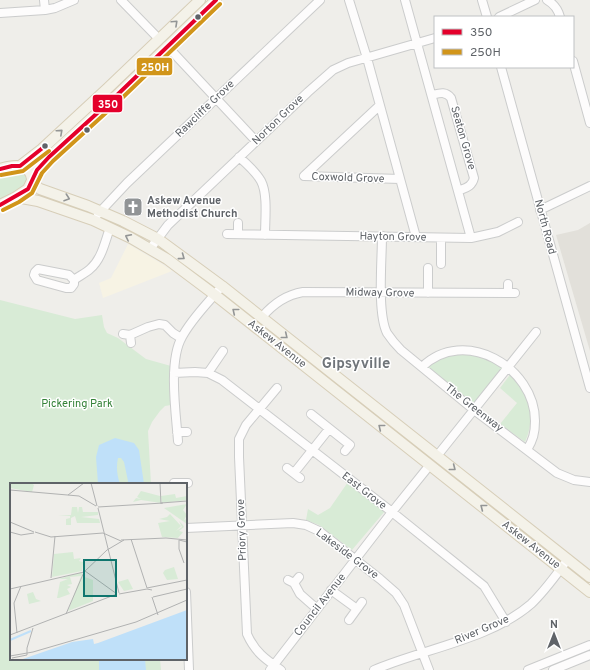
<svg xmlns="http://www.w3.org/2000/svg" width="590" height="670" font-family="Overpass,sans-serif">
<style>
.commercial{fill:#f7f3e4}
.education{fill:#e2e0da}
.green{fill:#d8ebd6}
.water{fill:#bfe0f9}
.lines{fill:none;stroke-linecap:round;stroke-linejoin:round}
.minor-casing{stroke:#cbcccc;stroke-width:10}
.major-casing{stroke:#d7ceb8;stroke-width:12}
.minor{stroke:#fdfcfc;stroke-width:8}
.major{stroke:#f4f2e9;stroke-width:10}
.bus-1-casing{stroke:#fff;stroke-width:7}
.bus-2-casing{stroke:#fff;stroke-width:7}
.bus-1{stroke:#e4002b;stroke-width:4}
.bus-2{stroke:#d1951a;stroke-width:4}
.oneway{stroke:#939595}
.bus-dot{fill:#5f6368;stroke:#fff;stroke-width:1.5}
.labels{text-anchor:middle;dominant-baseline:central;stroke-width:3;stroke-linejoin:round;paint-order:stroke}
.street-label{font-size:11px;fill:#5f6368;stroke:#fff}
.poi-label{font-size:11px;font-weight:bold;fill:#5f6368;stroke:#fff;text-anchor:start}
.park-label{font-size:11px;fill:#348238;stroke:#fff}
.district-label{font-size:15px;font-weight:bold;fill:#70757a;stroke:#fff}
.inset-river{fill:none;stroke:#bfe0f9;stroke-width:2}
.inset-road{fill:none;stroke:#b1b2b2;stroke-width:1}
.view{fill:#0f766e;fill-opacity:0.15;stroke:#0f766e;stroke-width:2}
.inset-edge{fill:none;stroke:#5f6368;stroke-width:2}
.line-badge{stroke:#fff;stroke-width:1.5}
.badge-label{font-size:11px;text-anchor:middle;font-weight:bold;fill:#fff}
</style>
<rect width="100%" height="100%" fill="#efeeea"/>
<path class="commercial" d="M128,244L162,264L172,271L103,298L99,283L111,278Z"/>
<path class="education" d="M590,223V351L556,235L578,230Z"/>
<path class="green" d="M13,171C17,171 22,170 25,175C33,187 8,196 0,200V174Z
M0,300L75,319L102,315L104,327L107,333L118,338L146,359L171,366V405L165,406L160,411L152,422L148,431L151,484H11V659H160L161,670H0Z
M453,354L476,355L504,367L475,404L426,366L432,362Z
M512,372C517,379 524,386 526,393C533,409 532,427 525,442L500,424L517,403L500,388Z
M348,482L385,511L352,550L319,525L306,520L308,509L318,515L330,508Z"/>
<path class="water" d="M115,438L134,443L139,450L144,484H127L128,481L124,462L121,458H118C116,467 117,475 120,484H98L96,457L99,445Z
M99,659H145L146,670H99Z"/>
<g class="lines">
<g class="minor-casing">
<path id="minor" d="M44,0L45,10
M121,0L159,39
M349,0L367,58L416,237
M405,0L471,238
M482,0L487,17
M547,0C554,4 558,9 560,17
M0,13L45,10L55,8L74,0
M499,17L535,0
M167,46L256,141
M573,61L590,123
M501,67L590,388
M432,95C440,93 446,91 451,98L474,178C472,187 465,188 458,191
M379,106L304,176L400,179
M239,157C247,164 256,172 261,181C268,194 265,220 265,235
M540,210L590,186
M98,214L127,183L320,0
M238,223V234
M227,234L471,238L498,232L518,222
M382,236C382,260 377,313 387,333C391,339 396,345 401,350L474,410L557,473L574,480L590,482
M441,238V264
M150,249L168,225L308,92L333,70L348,63L435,38
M428,268V293
M38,269L69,275L74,280V284L71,288H66L37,280L34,275L35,272Z
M74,280C79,276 86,273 90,269C102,259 105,241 110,228
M508,293V284
M262,317C273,304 285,295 303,292L515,293
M123,334L130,335L131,343
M130,335L148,327L159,324L165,325L173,333L181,338
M422,367C464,326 535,367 535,421C535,433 533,440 527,450
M174,373L195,372L208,373L222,380L392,512L484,586L506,622
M208,373L223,351
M277,388L246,425L239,439V457L247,634C255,652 265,659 281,670
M311,414L350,445L345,451
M177,432H187
M178,441C176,414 168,361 182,337C192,318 209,302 222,286
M437,456L536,332
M287,468L300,478
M294,473L329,429
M174,483H188
M186,528L293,523L306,525L319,531L380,579L396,593L404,605L429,670
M288,580L294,583L299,577
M294,583L300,594L317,609
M331,590L357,609
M186,592L189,670
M349,620L362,602
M270,670L392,512L429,466
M374,670C423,649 491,639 531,604C545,591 556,575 568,559
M528,670L590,645
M553,670L590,655"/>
</g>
<g class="major-casing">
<path id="major" d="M20,166L42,149L108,88L200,0
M0,169C12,165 30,162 32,179
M32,183L40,189L88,206L123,221L158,239L222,286L590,577
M16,197L38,201L93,220L131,238L167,259L215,295L590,592
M0,205L16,197L28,189L37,170L49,157L116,96L216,0"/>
</g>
<use href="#minor" class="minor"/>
<use href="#major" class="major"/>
<g class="bus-1-casing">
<path id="bus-1" d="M0,169L12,166H20L45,146
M0,205L28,189L37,170L49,157L116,96L216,0"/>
</g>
<g class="bus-2-casing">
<path id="bus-2" d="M1,175L23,171L49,151
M3,210L19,202L32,193L42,173L53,161L120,100L220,4"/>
</g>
<use href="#bus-1" class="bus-1"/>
<use href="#bus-2" class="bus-2"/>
</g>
<defs><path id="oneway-chevron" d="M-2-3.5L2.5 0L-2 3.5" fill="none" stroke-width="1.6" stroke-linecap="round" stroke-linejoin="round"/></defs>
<g class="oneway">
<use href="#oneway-chevron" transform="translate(175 23) rotate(-43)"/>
<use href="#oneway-chevron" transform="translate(60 132) rotate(-42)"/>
<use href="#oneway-chevron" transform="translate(67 198) rotate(19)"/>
<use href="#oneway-chevron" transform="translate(128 237) rotate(-153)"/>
<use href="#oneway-chevron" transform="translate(182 257) rotate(36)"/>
<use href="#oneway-chevron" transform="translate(235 311) rotate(-141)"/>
<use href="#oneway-chevron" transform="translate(285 336) rotate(39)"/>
<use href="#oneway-chevron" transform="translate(381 427) rotate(-141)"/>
<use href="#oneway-chevron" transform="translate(453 468) rotate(38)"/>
<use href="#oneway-chevron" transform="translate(483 507) rotate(-142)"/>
</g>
<defs>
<g id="church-square" transform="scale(1)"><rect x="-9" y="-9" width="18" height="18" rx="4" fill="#919496" stroke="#fff"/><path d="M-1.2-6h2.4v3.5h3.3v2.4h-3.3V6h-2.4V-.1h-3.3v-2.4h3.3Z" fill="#fff"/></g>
</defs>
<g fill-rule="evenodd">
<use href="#church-square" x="133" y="207"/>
</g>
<g class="bus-dot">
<circle cx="198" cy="17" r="3.5"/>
<circle cx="87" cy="130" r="3.5"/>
<circle cx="45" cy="146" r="3.5"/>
</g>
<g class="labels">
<g class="street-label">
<text transform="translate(205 109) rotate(-44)">Rawcliffe Grove</text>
<text transform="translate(278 120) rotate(-44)">Norton Grove</text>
<text transform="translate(463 138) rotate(74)">Seaton Grove</text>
<text transform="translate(348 178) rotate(2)">Coxwold Grove</text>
<text transform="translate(545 227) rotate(75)">North Road</text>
<text transform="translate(393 237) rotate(1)">Hayton Grove</text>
<text transform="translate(380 293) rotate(1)">Midway Grove</text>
<text transform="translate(277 344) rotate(38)">Askew Avenue</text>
<text transform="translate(474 408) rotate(38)">The Greenway</text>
<text transform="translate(364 491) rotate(38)">East Grove</text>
<text transform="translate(242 530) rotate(-92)">Priory Grove</text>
<text transform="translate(531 545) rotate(38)">Askew Avenue</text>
<text transform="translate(347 554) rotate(37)">Lakeside Grove</text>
<text transform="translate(320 605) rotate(-52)">Council Avenue</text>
<text transform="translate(482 630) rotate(-23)">River Grove</text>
</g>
<g class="poi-label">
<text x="147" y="201">Askew Avenue<tspan x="147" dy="13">Methodist Church</tspan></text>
</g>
<g class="park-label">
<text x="77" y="404">Pickering Park</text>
</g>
<g class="district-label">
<text x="356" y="364">Gipsyville</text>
</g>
</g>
<g transform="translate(10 483)">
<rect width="177" height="177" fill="#efeeea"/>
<path d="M0,0H21L24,2L22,9L0,5ZM131,8L150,13L151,20L131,17L123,19L126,15L131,16L127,14ZM165,11L166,15L177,13V17L152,20L151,13ZM177,21L173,27L177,32L174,37L177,36V41L154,25ZM62,24H67L68,30L69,24H72L73,29H88V32L71,34L89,36L90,40H67L65,33L61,35V42H56V36L60,35V33H48L61,32ZM160,31L171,43L166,48L172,44L169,38L173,42L174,44L169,48L173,49L168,55L152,54L148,40L160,38L149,36L157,34ZM63,69L64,76L71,75L69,78L73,79L72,88L42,94L44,71ZM164,84L168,96L157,97L153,90L155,87ZM72,89V93L83,97V118L58,128L71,93L60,94L62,101L57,102L61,104L57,106L60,111L49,115H47L50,99L58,96H49ZM118,96L123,106L114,108L108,99ZM23,109L26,116L31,118L19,121L17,111Z" fill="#d8ebd6"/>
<path d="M177,127V177H10L62,159L83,156L84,161L88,160Z" fill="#bfe0f9"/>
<path class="inset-river" d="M0,157L21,148"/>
<path class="inset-road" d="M81,0L87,23M150,0L151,21M0,7L69,13L86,23M58,12L74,0M151,20L177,18M88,24L153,20M88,25L109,110M0,39L24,49M0,49L11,52L24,50M25,49L41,54L93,50L111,58M121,56L137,105L177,97M111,57L156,55L177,57M174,80L169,66V57L177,59M75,88L107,111M41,95L45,53M0,106L74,89L97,67L114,57M109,111L137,106L142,107M142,114L148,132M143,114L177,106M56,131L74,89M7,150L4,120L11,103M0,152L107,111M0,173L23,169L126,139L177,117M2,175L17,172V165L23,145"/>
<path class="view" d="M74,77H106V113H74Z"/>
<rect width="177" height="177" class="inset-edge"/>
</g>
<g class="line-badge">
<rect x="136" y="57" width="37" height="19" rx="4" fill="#d1951a"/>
<rect x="92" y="94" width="31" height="19" rx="4" fill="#e4002b"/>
</g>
<g class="badge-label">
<text x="155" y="71">250H</text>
<text x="108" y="108">350</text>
</g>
<rect x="434" y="16" width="140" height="52" fill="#ffffff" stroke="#bfc1c3"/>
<rect x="442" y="29" width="20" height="6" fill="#e4002b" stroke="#bfc1c3"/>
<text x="470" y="36" font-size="12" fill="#5f6368">350</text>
<rect x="442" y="49" width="20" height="6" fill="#d1951a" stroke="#bfc1c3"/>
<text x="470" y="56" font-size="12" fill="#5f6368">250H</text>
<g transform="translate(554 634)" stroke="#ffffff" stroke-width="3" paint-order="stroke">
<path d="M0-3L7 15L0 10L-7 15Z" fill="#5f6368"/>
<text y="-6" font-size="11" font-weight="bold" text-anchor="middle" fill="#5f6368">N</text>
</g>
</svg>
